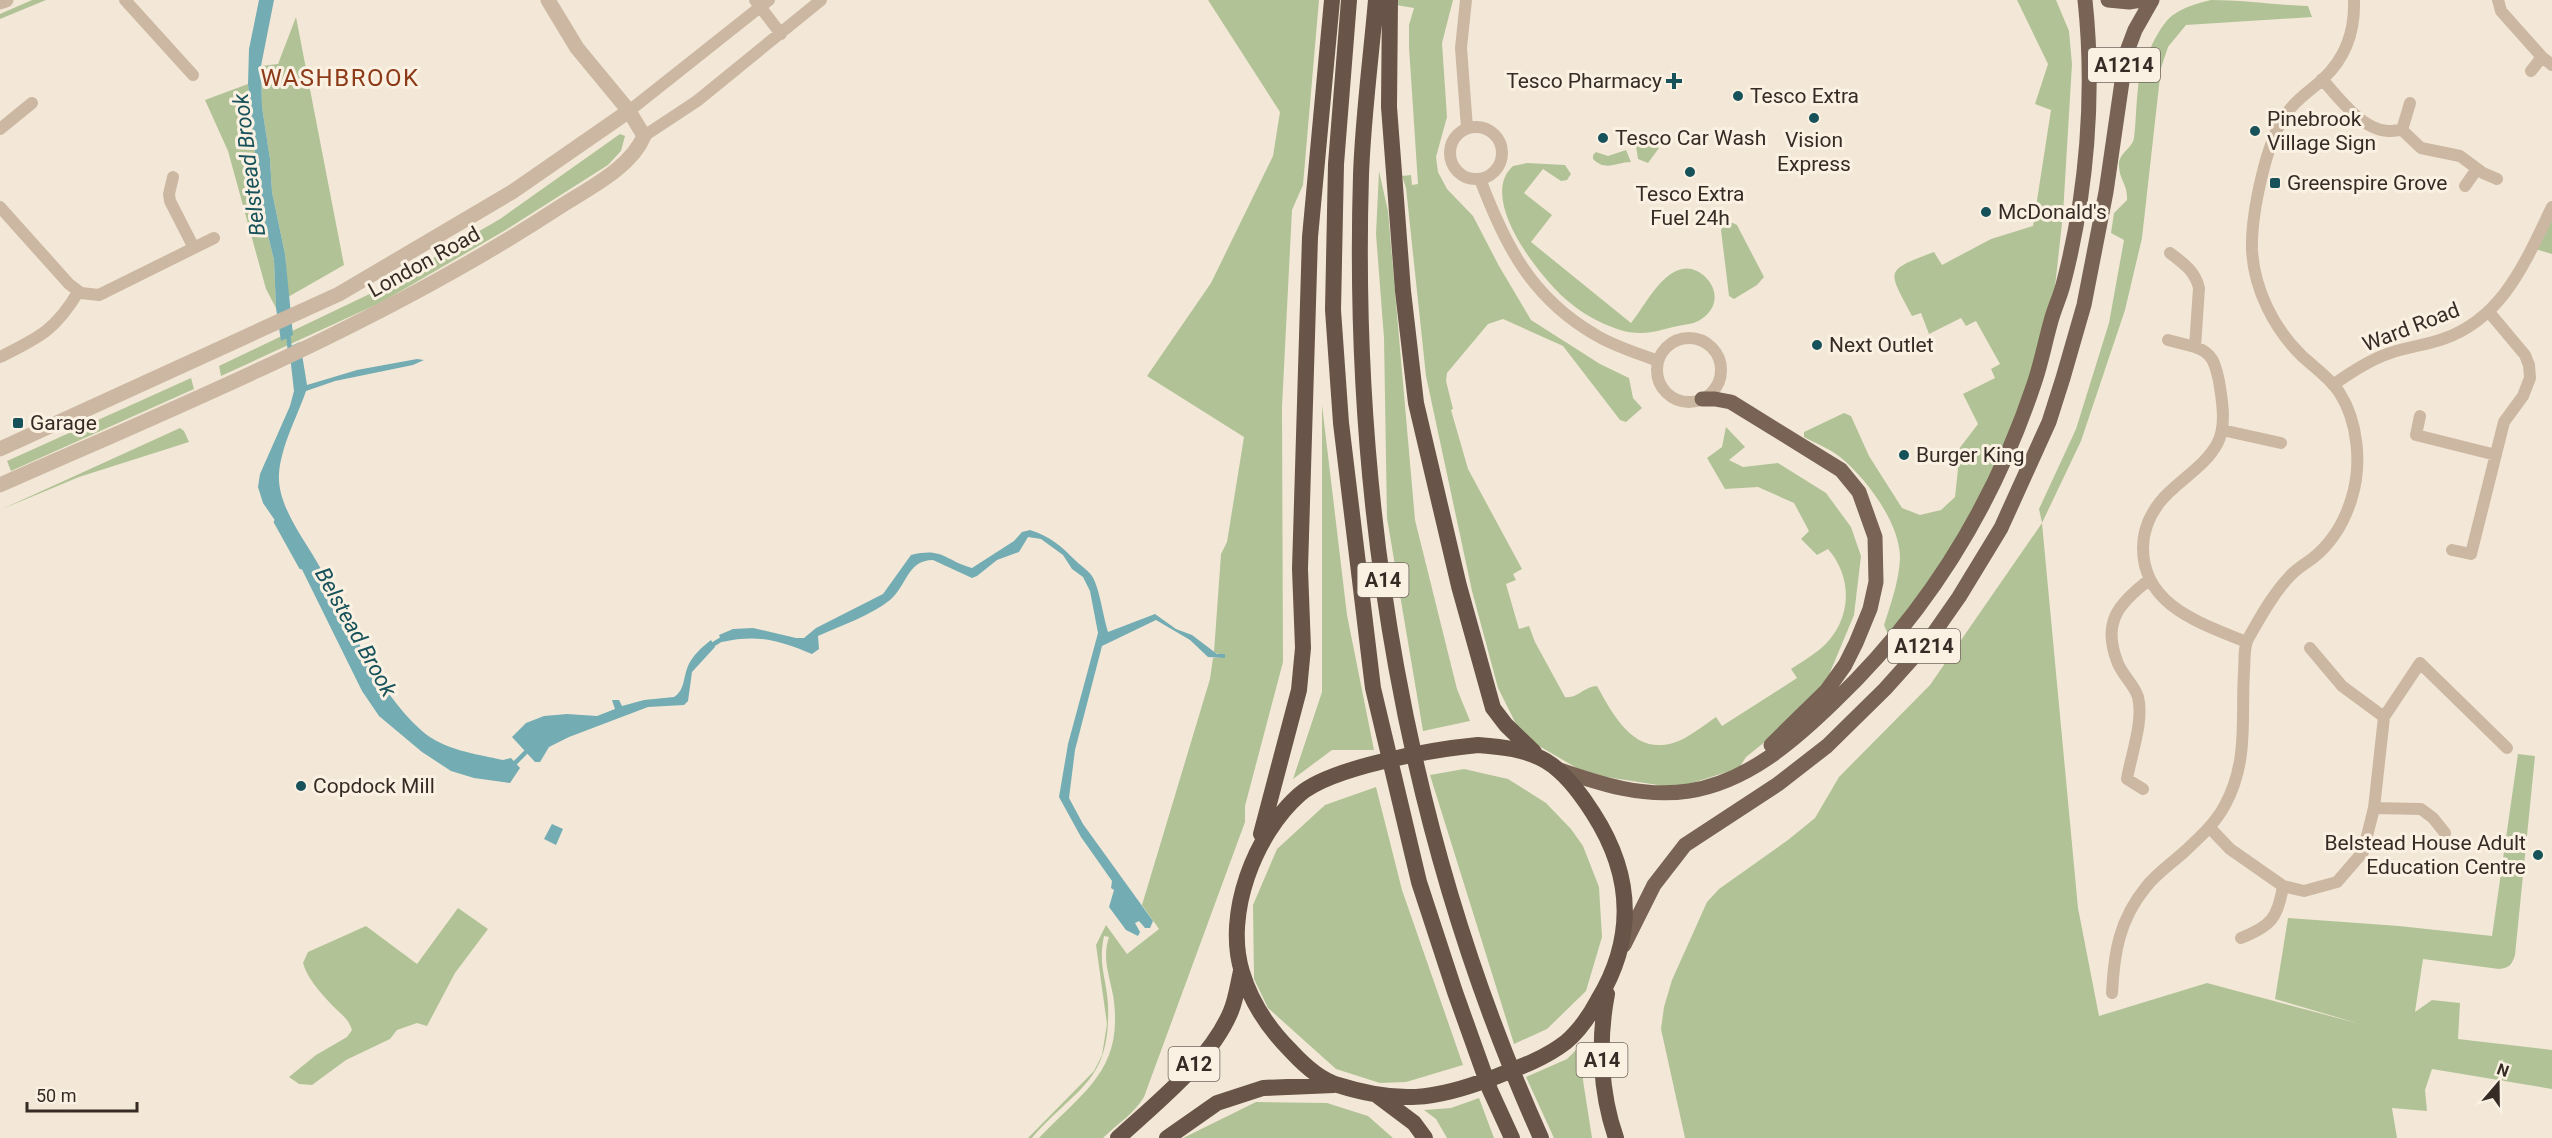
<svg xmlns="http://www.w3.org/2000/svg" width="2552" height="1138" font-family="Roboto,sans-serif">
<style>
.green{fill:#b1c396}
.water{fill:#73acb3}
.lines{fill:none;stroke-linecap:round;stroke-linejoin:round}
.stream{stroke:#73acb3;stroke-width:4.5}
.minor{stroke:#ccb8a2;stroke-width:12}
.tertiary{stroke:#ccb8a2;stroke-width:15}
.primary{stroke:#796354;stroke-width:15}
.trunk{stroke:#685448;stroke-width:16}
.poi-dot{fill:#17525b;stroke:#fbf1e3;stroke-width:2}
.labels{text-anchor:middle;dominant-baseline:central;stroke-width:6;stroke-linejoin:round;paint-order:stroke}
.shield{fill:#fbf1e3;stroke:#71665e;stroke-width:1.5}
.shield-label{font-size:20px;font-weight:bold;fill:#362b25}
.poi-label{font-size:21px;fill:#362b25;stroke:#fbf1e3;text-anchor:start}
.street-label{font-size:21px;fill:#362b25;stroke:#fbf1e3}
.water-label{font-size:22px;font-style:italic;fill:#17525b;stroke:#fbf1e3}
.quarter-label{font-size:24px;letter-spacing:1.5px;fill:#8c3a17;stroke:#fbf1e3}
</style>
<rect width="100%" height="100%" fill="#f3e8d7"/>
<path class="green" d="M32,0H46L0,19V14Z
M1208,0H1319L1303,185L1292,210L1282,407L1283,662L1245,806V822L1144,1097C1134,1114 1117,1124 1103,1138H1039C1083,1091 1125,1070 1113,995C1109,974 1102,958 1109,937L1104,936C1098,965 1106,976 1108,1004C1111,1083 1077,1086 1032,1138H1028L1094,1071L1102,1055L1107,1024L1096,945L1106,925L1127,954L1159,929L1142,905L1210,679L1213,658L1225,657L1214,652L1221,554L1227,542L1244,437L1147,376L1211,283L1273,156L1280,112Z
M1396,0H1453L1442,43L1447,117L1436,157L1438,172L1447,189L1473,216L1499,266L1531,320L1600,364L1629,378L1633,398L1642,408L1626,422L1620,420L1563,346L1503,319L1488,324L1447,373L1446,381L1453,409L1451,410L1468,469L1522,569L1513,574L1516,580L1506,584L1519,629L1529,626L1535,642L1565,697C1577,699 1585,686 1597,686C1616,720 1638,762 1685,738C1695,732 1706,724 1716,717L1722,726L1797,678L1791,669C1800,663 1810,657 1819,650C1851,624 1855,580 1828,549L1817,555L1801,539L1809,531L1794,503L1758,487L1725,489L1707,458L1722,447L1726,427L1745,447L1729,460L1743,467L1778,463L1826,493L1851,527L1861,556L1854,615L1826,682L1806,709L1746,757L1739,768L1677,788L1587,774L1522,736L1498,688L1472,591L1426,376L1406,188L1402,176L1411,175L1412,185L1418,184L1409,47V25L1414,8L1396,5Z
M2017,0H2056L2069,31L2072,64L2063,214L2055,287L2040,345L2004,450L1950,553L1892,632H1887L1884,625C1891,603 1899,581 1900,558C1900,523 1866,478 1840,457C1830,449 1815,443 1804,437V432L1844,413L1851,416L1869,456L1902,508L1920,515L1941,510L1955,497L1958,469L1952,458L1978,424L1963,394L1995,378L1991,369L2000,364L1976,321L1966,326L1961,318L1929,334L1921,313L1912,316C1888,270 1883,271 1934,252L1942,265L1991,239L2033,226L2051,110L2035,104L2048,64Z
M2211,0C2244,0 2276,5 2308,6L2312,17L2186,25L2168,47L2161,68L2142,238L2125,310L2081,441L2042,523L2078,908L2099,1016L2207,983L2360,1024L2275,999L2288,918L2399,926L2492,936L2518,754L2535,756L2515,955C2512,965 2509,968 2499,969L2423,959L2415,1012L2432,1000L2460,1003L2458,1039L2552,1050V1089L2432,1069L2425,1090L2427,1111L2392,1108L2397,1138H1685L1661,1029L1664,1007L1672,980L1707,902L1719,889L1788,840L1815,818L1839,777L1930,685L2042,523L2039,509L2076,429L2109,323L2124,240L2111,233L2114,213L2127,200C2128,185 2119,179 2119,166C2118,153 2132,149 2134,138C2136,122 2136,104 2138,88C2139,70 2158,25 2173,15C2184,7 2198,3 2211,0Z
M296,17L344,265L288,297L285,254L272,192L270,159L262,107L261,66L278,64Z
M248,84L260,202L274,260L276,308L266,289L228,151L205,100Z
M620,134L625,136L621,151L608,165L504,231L382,302L221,376L219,366L380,289L500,219Z
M1648,140L1659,148L1648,163L1638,159L1636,146Z
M1626,150L1631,162C1616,162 1606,172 1593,159V155L1596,152L1608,156Z
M1527,163L1565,165L1571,174L1567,180L1561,181L1543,169L1524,193L1552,215L1531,242L1631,323C1646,305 1668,257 1697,271C1705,275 1713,284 1714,292C1718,308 1703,322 1689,324C1661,328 1647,339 1617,329C1600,323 1583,314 1569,302C1543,281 1476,199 1513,166Z
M1379,171L1388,211L1415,520L1457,689L1470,721L1423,731L1387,518L1384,338L1376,234Z
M2552,207V254L2532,248Z
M1725,223H1733L1737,225L1764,277L1757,285L1734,299L1729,296L1721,230Z
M191,378L194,389L11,471L7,461Z
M1322,405L1347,615L1374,750H1332L1293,779L1322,692Z
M180,428L184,431L189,442L79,477L0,510Z
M1464,769L1508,779L1546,803L1571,829L1583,846L1599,887L1602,937L1586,991L1547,1029L1514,1044L1430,775Z
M1376,787L1402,890L1463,1065L1406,1082L1380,1083L1336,1069L1268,1008L1254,979L1253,905L1277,849L1325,805Z
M458,908L488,929L455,973L427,1026L417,1023L397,1030L390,1039L346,1060L312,1085L299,1084L289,1077L316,1055L347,1037L352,1030C348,1017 339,1013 330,1003C320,992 307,978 303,963L308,952L366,926L417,964Z
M1583,1043V1080L1592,1138H1554L1526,1077L1567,1059Z
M1479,1098L1494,1138H1447L1436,1119L1424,1110L1451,1108Z
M1256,1102L1327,1103L1368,1116L1393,1138H1183Z"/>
<path class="water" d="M259,0H274L261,66L262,107L270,159L272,192L285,254L293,335L281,341L276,308L274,260L260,202L248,84L249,49Z
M300,342L307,385L357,370L417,359L424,360L413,365L335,381L306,391C297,417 281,446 279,474C277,507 306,541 321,569C351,623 374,688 422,731C444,750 476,754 503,760L511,758L520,768L510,783L474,778L451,771L422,752L379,716L362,691L285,535L263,503L258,487L260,474L290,406L294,391L289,347Z
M1030,530C1050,536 1062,547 1076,561C1084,569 1091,571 1095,582C1101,597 1103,616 1108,632L1155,614L1176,629L1192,635L1217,654H1225V658L1208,657L1190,640L1156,620L1102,646L1075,750L1069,798L1083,824L1153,921L1150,928H1145L1139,921L1135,923L1140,932L1138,936L1126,930L1109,907L1114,890L1111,888L1112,881L1081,837L1059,797L1068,744L1098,633L1090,591L1083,577L1072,569L1063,555L1041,539L1028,537L1019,552L997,560L977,576L972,578L933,560C907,560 907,586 890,600C870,616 842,625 818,636L819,649L812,654C779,640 757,634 722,642L719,635L733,629L753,628L796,638H804L816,628L883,594L911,555C943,547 944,560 972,568L1014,541L1022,532Z
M711,640L715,647L692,672L688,701L684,705L648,707L569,737L549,747L540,762H535L512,737L526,723L544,716L567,714L597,716L615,709L612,700H619L622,706L644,700L674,697C685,690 683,678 688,666C693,655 701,648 711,640Z
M552,824L563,829L556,845L544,839Z"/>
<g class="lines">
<path class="stream" d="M288,333L290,351
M276,522L301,567
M709,647L725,637
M512,766L529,749"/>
<path class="minor" d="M125,0L193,75
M755,0L781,34
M1466,0L1461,48L1467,128
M2498,0L2501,11L2542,57L2531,71
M2542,57L2552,65
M2322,79C2338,97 2362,130 2388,131C2393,131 2398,130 2402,130L2421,148L2460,156L2483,173L2497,179
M629,111L769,0
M1450 153a26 26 0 1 1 52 0a26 26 0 1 1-52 0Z
M0,129L32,103
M2402,130L2410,103
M644,136L697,101L821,0
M173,177L169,194L170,201L194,248
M1480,179C1505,245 1531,297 1594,334C1613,346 1637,353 1658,361
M2465,186L2477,169
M0,207L69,284L81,293L99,295L214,238
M2170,253C2183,263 2195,271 2199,288L2195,347C2213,353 2215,363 2219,381C2222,400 2227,426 2217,444C2204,468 2177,481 2160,502C2149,516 2143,530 2143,548C2143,606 2201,623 2246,642
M1657 370a32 32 0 1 1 64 0a32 32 0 1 1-64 0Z
M2168,340L2195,347
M0,357C38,338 56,330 78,292
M2333,385C2351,372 2369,360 2390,353C2407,347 2426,345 2443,339C2504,318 2526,260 2552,207
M2420,416L2416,435L2496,455
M2222,430L2281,443
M2452,550L2471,554L2504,422L2523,396L2530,378L2529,365L2525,355L2489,312
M2310,648L2342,686L2384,717
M2143,789L2127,779C2131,755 2144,721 2138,697C2134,684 2121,674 2117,661C2102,622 2119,603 2149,580
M2374,808L2421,809L2433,818L2445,833
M2210,828L2230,849L2283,886L2304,891L2337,882L2363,852L2374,808L2384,717L2420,663L2507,748
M2241,938C2271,926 2278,918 2283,886
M2112,993C2114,953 2119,920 2146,887C2156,874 2172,863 2184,852C2199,838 2215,824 2225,805C2249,761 2241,718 2244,671C2245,660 2243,647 2249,637C2261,616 2273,594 2290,576C2296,569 2305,564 2313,558C2333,542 2345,521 2352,497C2362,464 2358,421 2339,392C2330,378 2315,368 2302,356C2274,329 2254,289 2252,250C2251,215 2266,140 2287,113C2297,98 2312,90 2324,78C2346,57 2355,29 2354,0"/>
<path class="tertiary" d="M0,2L6,0
M0,449L339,294L512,192L629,111
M0,485C190,401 384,322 558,208C587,189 630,169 644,136L629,111L577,48L548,0"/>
<path class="primary" d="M2108,0L2129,2L2141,0
M1702,399H1715L1731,402L1841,470L1859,492L1875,537L1876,582L1870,609L1856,643L1845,665L1827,690L1771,745
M1557,769C1600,784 1643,798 1689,791C1747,782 1794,741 1834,702C1928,612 1993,507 2034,384C2041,364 2045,342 2051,321C2054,309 2060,297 2063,285C2087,194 2095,93 2085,0
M1624,945L1654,885L1685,845L1778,784L1827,746L1885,689L1929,640L1959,597L2001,528L2049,422L2063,378L2084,305L2106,192L2126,54L2135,30L2152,0"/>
<path class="trunk" d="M1349,0L1336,164L1333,310L1341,423L1373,688L1419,882L1455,992L1490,1090L1512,1138
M1376,0C1371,58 1363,117 1361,175C1351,505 1405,836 1541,1138
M1390,0L1389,107L1403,291L1416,403L1459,586L1493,708L1506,725L1534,752
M1478,745C1502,747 1525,749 1546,761C1566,773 1581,794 1593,813C1633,875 1636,937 1598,1000C1590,1015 1579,1031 1566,1042C1544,1059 1518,1068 1492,1078C1435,1100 1398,1104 1338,1085C1320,1080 1303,1064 1291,1051C1269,1029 1251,1002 1242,972C1224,914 1255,834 1299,795C1330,767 1435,749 1478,745Z
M1261,834L1299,690L1303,648L1300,569L1310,237L1332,0
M1607,994C1598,1041 1600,1092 1616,1138
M1378,1096L1414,1123L1425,1138
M1118,1138C1156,1103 1211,1060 1231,1011C1236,999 1238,984 1241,971
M1167,1138L1217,1103L1263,1088L1334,1085"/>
</g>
<g class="poi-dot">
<path d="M1671 72h6v6h6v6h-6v6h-6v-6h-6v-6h6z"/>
<circle cx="1738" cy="96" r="6"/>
<circle cx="1814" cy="118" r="6"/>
<circle cx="2255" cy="131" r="6"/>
<circle cx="1603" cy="138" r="6"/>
<circle cx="1690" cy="172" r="6"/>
<rect x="2269" y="177" width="12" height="12" rx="3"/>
<circle cx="1986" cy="212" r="6"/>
<circle cx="1817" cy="345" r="6"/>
<rect x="12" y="417" width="12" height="12" rx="3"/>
<circle cx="1904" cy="455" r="6"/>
<circle cx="301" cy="786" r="6"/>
<circle cx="2538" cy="855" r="6"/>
</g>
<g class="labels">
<g class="shield">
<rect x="2088" y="48" width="72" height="34" rx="4.5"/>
<rect x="1357.5" y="563" width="51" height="34" rx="4.5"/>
<rect x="1888" y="629" width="72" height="34" rx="4.5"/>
<rect x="1576.5" y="1043" width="51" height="34" rx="4.5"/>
<rect x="1168.5" y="1047" width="51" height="34" rx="4.5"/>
</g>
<g class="shield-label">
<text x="2124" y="65">A1214</text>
<text x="1383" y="580">A14</text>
<text x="1924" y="646">A1214</text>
<text x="1602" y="1060">A14</text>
<text x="1194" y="1064">A12</text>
</g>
<g class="poi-label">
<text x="1662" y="81" text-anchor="end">Tesco Pharmacy</text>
<text x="1750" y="96">Tesco Extra</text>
<text x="2267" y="119">Pinebrook<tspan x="2267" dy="24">Village Sign</tspan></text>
<text x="1615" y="138">Tesco Car Wash</text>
<text x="1814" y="140" text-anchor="middle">Vision<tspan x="1814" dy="24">Express</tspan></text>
<text x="2287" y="183">Greenspire Grove</text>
<text x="1690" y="194" text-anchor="middle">Tesco Extra<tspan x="1690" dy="24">Fuel 24h</tspan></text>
<text x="1998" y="212">McDonald's</text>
<text x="1829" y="345">Next Outlet</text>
<text x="30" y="423">Garage</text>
<text x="1916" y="455">Burger King</text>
<text x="313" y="786">Copdock Mill</text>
<text x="2526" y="843" text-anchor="end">Belstead House Adult<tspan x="2526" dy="24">Education Centre</tspan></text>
</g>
<g class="street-label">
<text transform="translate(424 262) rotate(-29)">London Road</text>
<text transform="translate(2411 327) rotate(-21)">Ward Road</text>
</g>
<g class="water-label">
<text transform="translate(249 165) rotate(-97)">Belstead Brook</text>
<text transform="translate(356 632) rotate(61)">Belstead Brook</text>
</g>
<g class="quarter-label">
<text x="340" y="78">WASHBROOK</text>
</g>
</g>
<g transform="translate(2498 1084) rotate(20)" stroke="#fbf1e3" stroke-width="4.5" paint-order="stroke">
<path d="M0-4.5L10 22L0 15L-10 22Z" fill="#362b25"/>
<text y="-9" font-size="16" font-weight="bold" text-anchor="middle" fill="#362b25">N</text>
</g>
<path d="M27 1102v9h110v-9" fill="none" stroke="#362b25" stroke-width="3"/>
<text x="36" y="1102" font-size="18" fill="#362b25" stroke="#fbf1e3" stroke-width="4.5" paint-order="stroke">50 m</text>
</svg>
